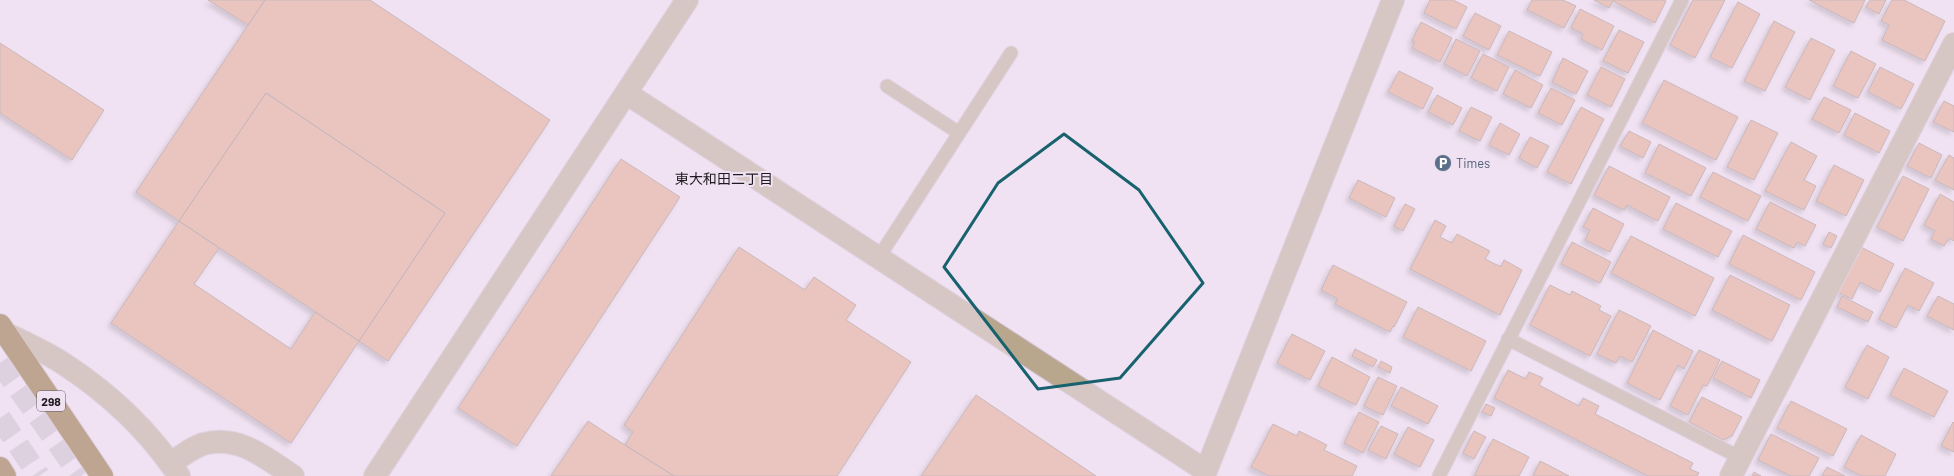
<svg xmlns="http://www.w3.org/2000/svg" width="1954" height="476" font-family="Barlow,'Noto Sans JP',sans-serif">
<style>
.building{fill:#e3a282;stroke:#98857c;filter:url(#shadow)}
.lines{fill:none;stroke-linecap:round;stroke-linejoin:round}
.highway-tunnel{stroke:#c6bac8;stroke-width:22;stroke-dasharray:22 11;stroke-linecap:butt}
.lane-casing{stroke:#cbbecc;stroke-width:15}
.street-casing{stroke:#cbbecc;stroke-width:24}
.highway-casing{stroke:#cbbecc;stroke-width:24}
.lane{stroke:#b8a68d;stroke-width:13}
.street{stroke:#b8a68d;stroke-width:22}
.highway{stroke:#7f5b1e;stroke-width:22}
.marked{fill:none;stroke:#17626e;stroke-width:3;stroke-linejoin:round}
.labels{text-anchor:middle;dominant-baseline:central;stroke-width:4;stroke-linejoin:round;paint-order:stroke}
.shield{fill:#f0e2f2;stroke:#5e575f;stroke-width:1}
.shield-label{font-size:12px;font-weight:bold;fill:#201b20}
.service-label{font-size:13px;fill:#4e5e75;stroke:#f0e2f2;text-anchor:start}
.neighbourhood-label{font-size:14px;fill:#201b20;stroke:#f0e2f2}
</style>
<defs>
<filter id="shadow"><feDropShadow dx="-3.5" dy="3.5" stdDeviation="2" flood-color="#0004"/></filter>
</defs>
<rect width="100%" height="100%" fill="#f0e2f2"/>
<path class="building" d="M208,0H265L248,25Z
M265,0H370L550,120L388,361L359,341L445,213L266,93L179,221L136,192Z
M1430,0H1453L1467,7L1456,29L1424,13Z
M1532,0H1563L1576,6L1564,28L1527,10Z
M1594,0H1664L1666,1L1655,23L1613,1L1609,8Z
M1693,0H1725L1695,58L1670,45Z
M1809,0H1865L1854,23Z
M1870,0H1886L1879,14L1866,7Z
M1892,0H1904L1945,21L1925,61L1882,40L1889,25L1881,21Z
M1738,2L1760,14L1732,68L1710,57Z
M1580,9L1614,26L1602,50L1581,39L1583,34L1571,28Z
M1475,13L1501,26L1489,50L1463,36Z
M1774,21L1795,32L1765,91L1744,81Z
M1421,22L1452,38L1440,62L1412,48L1415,42L1412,41Z
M1619,30L1644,42L1628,73L1603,61Z
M1509,31L1552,52L1540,76L1497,55Z
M1811,38L1835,50L1810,100L1785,87Z
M1456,39L1480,51L1467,76L1444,64Z
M0,43L104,110L72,160L0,113Z
M1851,51L1876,64L1858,98L1833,86Z
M1483,54L1509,67L1497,91L1471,78Z
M1563,58L1588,71L1576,94L1552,82Z
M1601,67L1625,79L1611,107L1587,95Z
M1880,67L1914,84L1901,109L1868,92Z
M1515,70L1543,85L1531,108L1503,94Z
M1399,71L1433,88L1423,109L1388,92Z
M1664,80L1738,117L1716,160L1642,123Z
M1551,88L1575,100L1562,125L1538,113Z
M266,93L445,213L359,341L179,221Z
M1437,95L1462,108L1453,125L1428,112Z
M1824,97L1851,110L1839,133L1812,119Z
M1944,101L1954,106V132L1933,122Z
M1471,107L1492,117L1480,141L1459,131Z
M1581,107L1604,119L1571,184L1547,172Z
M1855,113L1890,131L1879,153L1844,135Z
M1751,120L1778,133L1754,180L1727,167Z
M1500,123L1520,134L1509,155L1489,145Z
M1629,131L1651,142L1643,158L1620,146Z
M1530,137L1549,146L1537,168L1519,158Z
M1791,142L1817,156L1804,180L1816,186L1804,210L1765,191Z
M1919,143L1942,155L1931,178L1907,166Z
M1659,144L1706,168L1691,196L1645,173Z
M1949,155L1954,158V190L1935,180Z
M621,159L680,197L517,446L458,408Z
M1834,165L1864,180L1846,216L1816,201Z
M1609,166L1670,197L1658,221L1627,205L1624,210L1594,195Z
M1713,172L1761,196L1748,221L1700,197Z
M1903,176L1929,189L1903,241L1877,227Z
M1358,180L1395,198L1386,217L1349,198Z
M1940,194L1954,202V241L1949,238L1944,246L1931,239L1935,231L1924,225Z
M1770,202L1816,225L1805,246L1797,242L1794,248L1756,229Z
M1676,203L1732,231L1718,257L1663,229Z
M1405,204L1415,209L1403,231L1394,226Z
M1593,208L1624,224L1610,252L1585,240L1590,230L1583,227Z
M1435,220L1446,226L1440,237L1452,243L1457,234L1490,251L1485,259L1501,267L1504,260L1522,270L1500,315L1410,269Z
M179,221L219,248L194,284L291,349L315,312L359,341L291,443L111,323Z
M1829,232L1837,236L1831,248L1823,244Z
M1743,235L1815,272L1801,300L1729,264Z
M1631,236L1714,278L1695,316L1611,273Z
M1572,242L1611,262L1600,283L1561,264Z
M739,247L805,290L814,277L856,305L846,320L911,362L837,476H674L625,445L633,432L624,425Z
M1861,247L1894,264L1880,292L1860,282L1852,299L1838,292Z
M1333,265L1407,302L1394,327L1393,326L1390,332L1335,304L1338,299L1321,290Z
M1905,268L1934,283L1919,311L1908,305L1896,328L1879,319Z
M1730,275L1790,305L1772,341L1712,310Z
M1550,285L1570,295L1572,291L1601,306L1599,310L1611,316L1590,356L1530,325Z
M1842,296L1873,312L1868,322L1837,307Z
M1938,296L1954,304V330L1927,316Z
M1418,307L1486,341L1471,371L1403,337Z
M1619,310L1651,326L1632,362L1620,356L1616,363L1597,354Z
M1653,330L1693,351L1684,369L1678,365L1660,400L1627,383Z
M1292,334L1325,351L1310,380L1277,363Z
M1867,345L1889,357L1868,399L1845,387Z
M1355,349L1377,360L1373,367L1352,356Z
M1699,350L1720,360L1707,386L1703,385L1688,415L1670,406Z
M1332,357L1370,377L1356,405L1318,386Z
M1381,361L1392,367L1390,373L1378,367Z
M1722,361L1760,380L1751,398L1713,378Z
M1904,368L1948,391L1934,417L1890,395Z
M1508,370L1526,379L1529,372L1543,378L1539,385L1579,406L1583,398L1599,406L1595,414L1693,463L1690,469L1699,473L1697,476H1648L1494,398Z
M1378,377L1397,386L1383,415L1364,406Z
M1401,387L1438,406L1428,424L1391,406Z
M976,395L1096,476H921Z
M1702,397L1742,417L1732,436L1723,440L1689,422Z
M1791,401L1847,429L1833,456L1777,428Z
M1486,404L1495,408L1491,416L1482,412Z
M1359,412L1379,422L1363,453L1344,443Z
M588,421L625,445L674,476H551Z
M1953,422L1954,423V452L1941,446Z
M1273,424L1297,436L1299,431L1327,445L1324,450L1357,466L1352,476H1269L1251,467Z
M1381,426L1398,434L1386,459L1368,450Z
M1408,427L1434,440L1420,467L1394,454Z
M1474,431L1486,437L1474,459L1463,453Z
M1771,434L1819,458L1809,476H1791L1758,460Z
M1861,435L1896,454L1885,476H1862L1844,467Z
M1493,439L1529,457L1519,476H1474Z
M1540,461L1550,466L1569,476H1533Z
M1827,467L1845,476H1822Z
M1754,472L1761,476H1752Z"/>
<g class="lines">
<path class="highway-tunnel" d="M0,363L81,476
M0,418L39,476"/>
<g class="lane-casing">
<path id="lane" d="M887,86L959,133
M879,257L1011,53
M1508,339L1741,458
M1439,476L1682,0"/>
</g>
<g class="street-casing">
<path id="street" d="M626,93L1206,471
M5,333C25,343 46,352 64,364C110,394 149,431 179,476
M170,463C181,457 191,448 203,444C238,434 266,458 293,476
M375,476L687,0
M1204,476L1393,0
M1731,476L1954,44"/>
</g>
<g class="highway-casing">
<path id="highway" d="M0,325L102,476
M0,468L5,476"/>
</g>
<use href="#lane" class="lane"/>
<use href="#street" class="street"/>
<use href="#highway" class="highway"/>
</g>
<path d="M0 0H1954V476H0ZM1064,134L1139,190L1203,283L1120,378L1038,389L944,267L998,183Z" fill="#f0e2f2" fill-opacity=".55" fill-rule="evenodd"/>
<path class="marked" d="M1064,134L1139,190L1203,283L1120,378L1038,389L944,267L998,183Z"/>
<defs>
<g id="parking-disc" transform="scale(0.9)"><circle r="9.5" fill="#5c6f8a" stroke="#f0e2f2"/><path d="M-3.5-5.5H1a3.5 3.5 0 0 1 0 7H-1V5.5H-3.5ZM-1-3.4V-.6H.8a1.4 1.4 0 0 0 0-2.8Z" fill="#fff"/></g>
</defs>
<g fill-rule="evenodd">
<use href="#parking-disc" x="1443" y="163"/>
</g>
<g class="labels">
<rect class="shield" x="37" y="391" width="28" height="20" rx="3"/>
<g class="shield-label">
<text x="51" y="401">298</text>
</g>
<g class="service-label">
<text x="1456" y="163">Times</text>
</g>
<g class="neighbourhood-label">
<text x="724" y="178">東大和田二丁目</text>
</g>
</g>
</svg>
